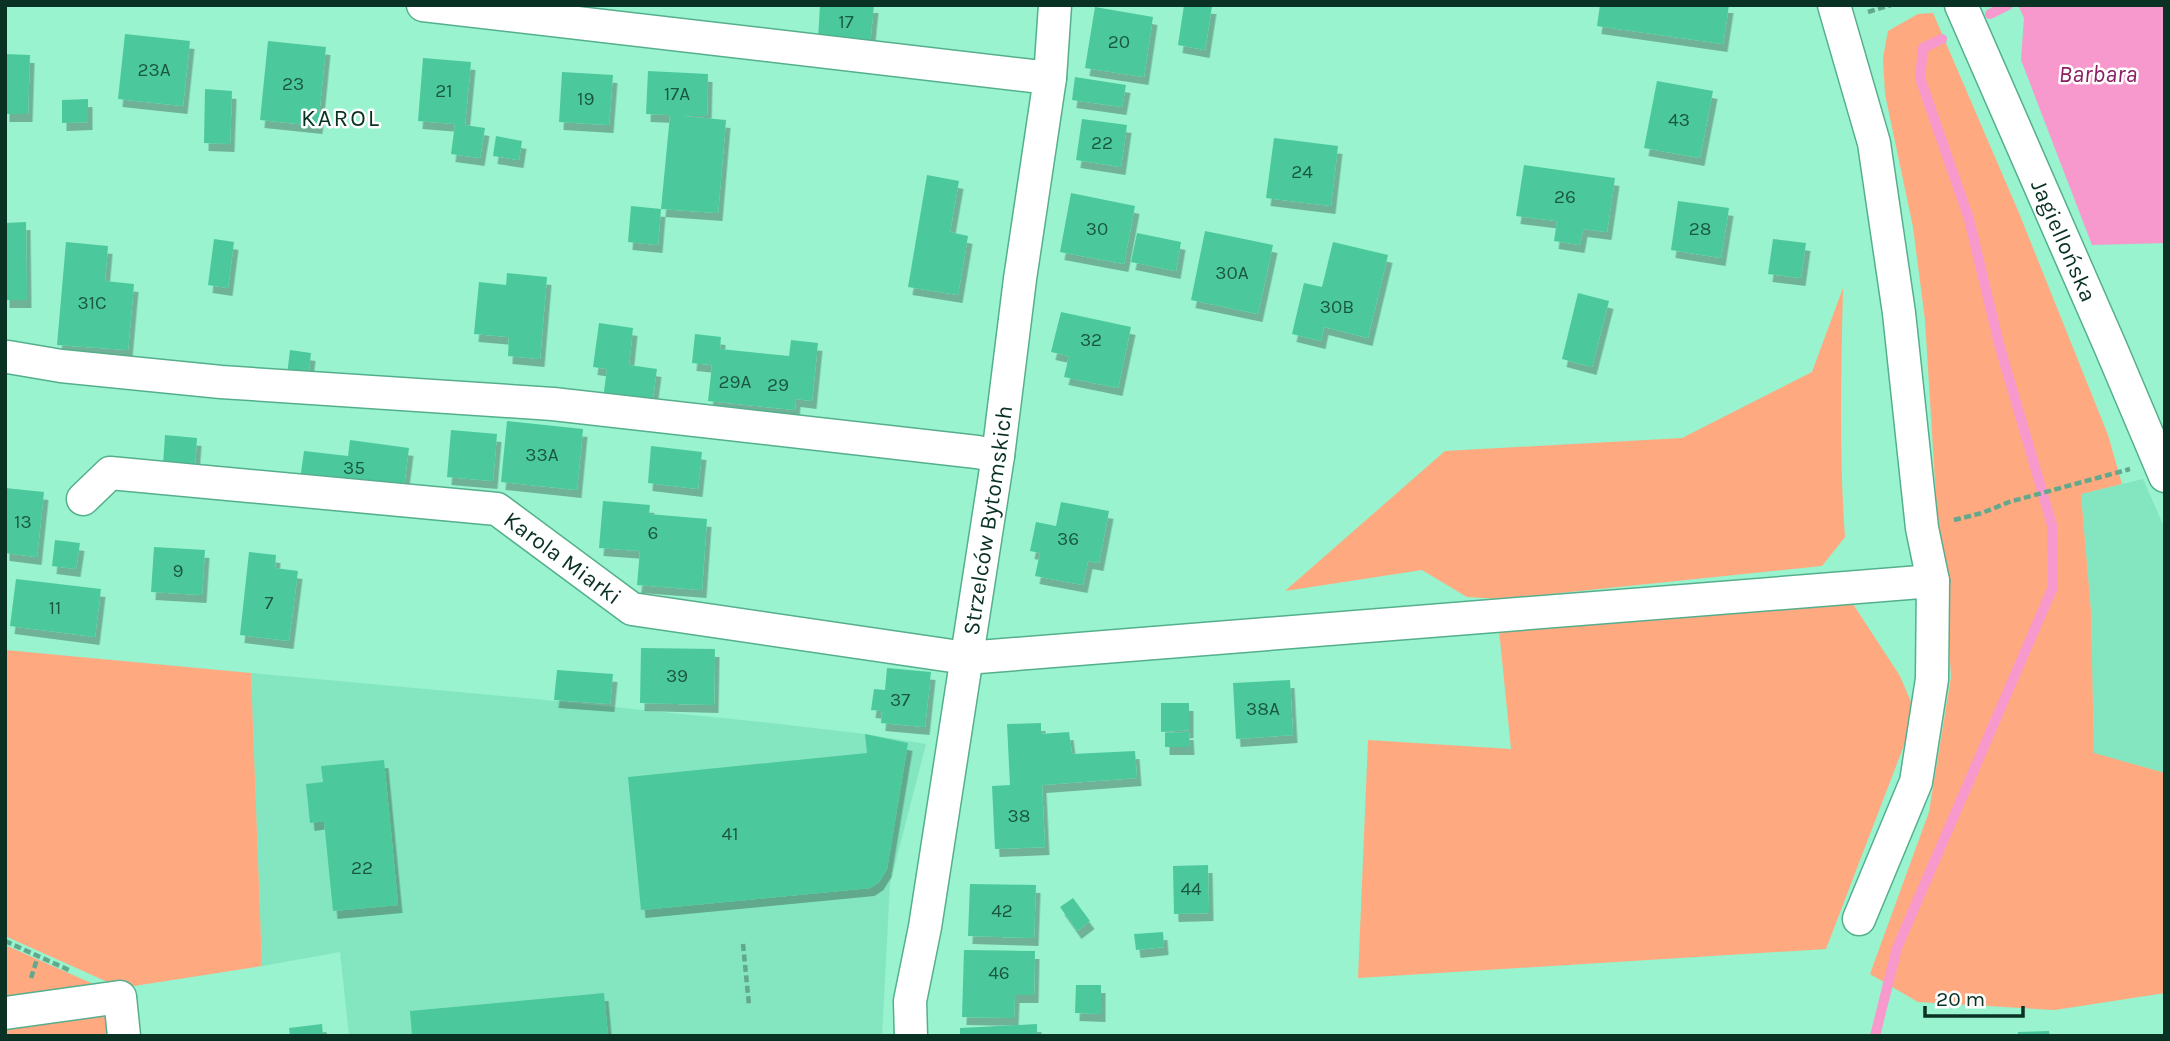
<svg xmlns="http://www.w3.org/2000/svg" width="2170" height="1041" font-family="Karla,sans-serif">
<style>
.built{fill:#84e6c0}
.green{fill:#fea980}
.water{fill:#f899ce}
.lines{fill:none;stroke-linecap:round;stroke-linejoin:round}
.stream{stroke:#f899ce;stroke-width:10}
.building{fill:#4bc99d;filter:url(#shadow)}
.minor-casing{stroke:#55af8d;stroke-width:35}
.path{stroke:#61a88c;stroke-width:4.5;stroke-dasharray:7 3.5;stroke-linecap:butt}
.minor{stroke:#fff;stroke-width:32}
.labels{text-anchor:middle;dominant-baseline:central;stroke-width:5;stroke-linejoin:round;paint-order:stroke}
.number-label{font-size:19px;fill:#1a5842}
.street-label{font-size:23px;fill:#0a3224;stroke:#fefefe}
.water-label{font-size:24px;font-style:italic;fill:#871f61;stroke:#fefefe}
.neighbourhood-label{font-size:24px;letter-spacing:2px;fill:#0a3224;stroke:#fefefe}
</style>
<defs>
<filter id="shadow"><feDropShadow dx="4.5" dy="8" stdDeviation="0" flood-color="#0004"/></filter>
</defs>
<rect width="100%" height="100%" fill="#98f3ce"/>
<path class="built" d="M2143,479L2165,529V773L2094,754L2091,611L2081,494Z
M251,673L535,699L761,722L865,734L926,744L890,884L882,1036H349L340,952L262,966Z"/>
<path class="green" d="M1933,13L2019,213L2108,435L2122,484L2081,494L2091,611L2094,753L2165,773V993L2055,1010L1918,1002L1870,974L1929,812L1951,677L1947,609L1936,497L1925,320L1913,227L1885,94L1883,58L1888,31L1918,14Z
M1843,288C1841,371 1839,454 1845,537L1822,566L1502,599L1467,597L1422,570L1285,591L1445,451L1682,438L1812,372Z
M1851,601L1900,676L1916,714L1826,949L1358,978L1368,740L1511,749L1499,630Z
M5,650L251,673L262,966L121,988L5,936Z
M5,945L107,990L5,1005Z
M104,1014L109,1036H5V1022Z"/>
<path class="water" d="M2018,5H2165V243L2092,245L2021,60L2024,18Z"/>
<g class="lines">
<path class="stream" d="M1990,14L2008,5
M1875,1036L1897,948L2053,587L2052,525L1999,344L1969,219L1920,78L1923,48L1942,39"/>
</g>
<path class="building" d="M820,5H874L870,44L818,40Z
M1184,5L1212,6L1205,50L1178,45Z
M1600,5H1729L1723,44L1597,26Z
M1095,7L1153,17L1144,77L1085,68Z
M125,34L190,41L183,106L118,99Z
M268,41L326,47L318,126L260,120Z
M5,54L30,55L28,114H5Z
M423,58L471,62L465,125L485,128L480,158L451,154L455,124L418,121Z
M648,71L708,74L707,116H682L726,120L718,213L661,209L670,115L646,114Z
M562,72L613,75L609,125L559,122Z
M1075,77L1126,85L1122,107L1072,100Z
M1657,81L1713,91L1700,158L1644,148Z
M205,89L232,91L230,144L204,143Z
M88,99V122L62,123V100Z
M1082,119L1127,125L1121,167L1076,160Z
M496,136L522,141L519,160L493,156Z
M1274,138L1338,146L1331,206L1266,198Z
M1524,165L1615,178L1607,232L1583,229L1580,245L1554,241L1557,221L1516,216Z
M927,175L959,181L950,232L968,236L958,295L908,287Z
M1071,193L1135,206L1124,264L1060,252Z
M1678,201L1729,208L1721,258L1671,250Z
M631,206L661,209L658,245L628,242Z
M26,222L27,300H5V223Z
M1205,231L1273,245L1258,314L1191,300Z
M1137,233L1181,242L1176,271L1131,262Z
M214,239L234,242L228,288L208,285Z
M1773,239L1806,243L1801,278L1768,274Z
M66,242L108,246L105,281L134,284L128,350L57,345Z
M1333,242L1388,255L1368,338L1324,327L1321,341L1292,334L1304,283L1322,287Z
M507,273L547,277L540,359L508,356L509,337L474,334L479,282L506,285Z
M1578,293L1609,301L1592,367L1562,359Z
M1061,312L1131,327L1118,388L1064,377L1069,356L1051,352Z
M599,323L633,328L629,365L657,369L651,412L602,406L607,369L593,367Z
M695,334L721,337L720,349L789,356L791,340L818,343L812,401L796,399L795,410L708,401L712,365L692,363Z
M290,350L311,353L308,378L287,375Z
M507,421L583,429L577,490L501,482Z
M451,430L497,434L493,481L447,477Z
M165,435L197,438L195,467L163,465Z
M350,440L409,448L403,493L300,480L304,451L348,456Z
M651,446L702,452L698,489L648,483Z
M5,488L44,492L37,557L5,553Z
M603,501L650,505L649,514L707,519L702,590L637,585L640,551L599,548Z
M1061,502L1109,511L1099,563L1088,561L1083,585L1035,576L1040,553L1030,551L1036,522L1056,526Z
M55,540L80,543L76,569L52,566Z
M154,547L205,550L202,595L151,592Z
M249,552L276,555L275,568L298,571L289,641L240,635Z
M16,579L101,589L95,637L10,626Z
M641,648L715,649L714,705L640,703Z
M887,668L931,672L925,727L881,723L882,711L871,710L874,689L885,690Z
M557,670L613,674L610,704L554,700Z
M1290,680L1293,735L1236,739L1233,683Z
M1161,703H1189V730L1161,732Z
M1041,723V734L1069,732L1072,754L1135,751L1137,778L1042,785L1045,847L995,849L992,786L1010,785L1007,724Z
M1189,732L1190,747H1165V733Z
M865,734L908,743L887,869L879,882L870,888L641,910L628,777L867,753Z
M384,760L398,905L333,911L324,821L310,823L306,784L323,782L321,766Z
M1208,865L1209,913L1174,914L1173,866Z
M970,884L1036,885L1034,938L968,936Z
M1073,898L1090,921L1077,931L1060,907Z
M1163,932L1164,947L1136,950L1134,934Z
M964,950L1035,951L1034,995H1015L1014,1018L962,1017Z
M1076,985H1101V1014L1075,1013Z
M604,993L608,1036H412L410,1011Z
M322,1024L323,1036H290L289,1028Z
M1037,1024V1036H960V1028Z
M2049,1031L2050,1036H2018V1032Z"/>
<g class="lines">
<g class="minor-casing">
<g id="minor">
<path d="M423,5L1050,78"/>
<path d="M1834,5L1874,143L1899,313L1922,528L1933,581L1932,679L1916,782L1859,919"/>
<path id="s1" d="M1961,5L2110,346L2165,476"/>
<path d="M8,357L61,366L221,382L553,404L977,452L998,456"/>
<path id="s2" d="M83,499L110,473L497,509L632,609L966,658L1933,581"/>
<path d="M5,1013L120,997L124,1036"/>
<path id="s3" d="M911,1036L910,1001L925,927L998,456L1020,279L1050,78L1055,5"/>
</g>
</g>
<path class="path" d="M1868,12L1891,5
M1954,520L1982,513L2009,502L2130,469
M5,941L71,971
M743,944L749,1005
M31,978L38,956"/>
<use href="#minor" class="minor"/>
</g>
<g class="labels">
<g class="number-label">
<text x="846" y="22">17</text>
<text x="1119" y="42">20</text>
<text x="154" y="70">23A</text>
<text x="293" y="84">23</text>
<text x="444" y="91">21</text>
<text x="677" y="94">17A</text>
<text x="586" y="99">19</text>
<text x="1679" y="120">43</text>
<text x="1102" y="143">22</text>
<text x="1302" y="172">24</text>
<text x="1565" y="197">26</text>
<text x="1097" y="229">30</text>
<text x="1700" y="229">28</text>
<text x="1232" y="273">30A</text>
<text x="92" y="303">31C</text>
<text x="1337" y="307">30B</text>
<text x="1091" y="340">32</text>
<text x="735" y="382">29A</text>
<text x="778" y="385">29</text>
<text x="542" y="455">33A</text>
<text x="354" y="468">35</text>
<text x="23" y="522">13</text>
<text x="653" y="533">6</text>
<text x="1068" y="539">36</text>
<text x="178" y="571">9</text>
<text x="269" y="603">7</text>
<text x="55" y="608">11</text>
<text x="677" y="676">39</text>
<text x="900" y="700">37</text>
<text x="1263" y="709">38A</text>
<text x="1019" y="816">38</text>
<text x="730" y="834">41</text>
<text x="362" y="868">22</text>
<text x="1191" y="889">44</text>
<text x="1002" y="911">42</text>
<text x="999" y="973">46</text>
</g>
<g class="street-label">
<text stroke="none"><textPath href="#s1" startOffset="257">Jagiellońska</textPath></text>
<text stroke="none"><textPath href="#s3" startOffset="522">Strzelców Bytomskich</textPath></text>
<text stroke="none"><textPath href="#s2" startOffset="508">Karola Miarki</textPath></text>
</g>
<g class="water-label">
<text x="2098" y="74">Barbara</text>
</g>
<g class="neighbourhood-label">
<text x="341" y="118">KAROL</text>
</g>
</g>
<rect width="2170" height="1041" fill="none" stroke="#0a3224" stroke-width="14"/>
<path d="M1925 1006v10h98v-10" fill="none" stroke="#0a3224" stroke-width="3.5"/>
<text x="1936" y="1006" font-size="21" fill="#0a3224" stroke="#fefefe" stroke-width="5" paint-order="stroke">20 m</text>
</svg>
